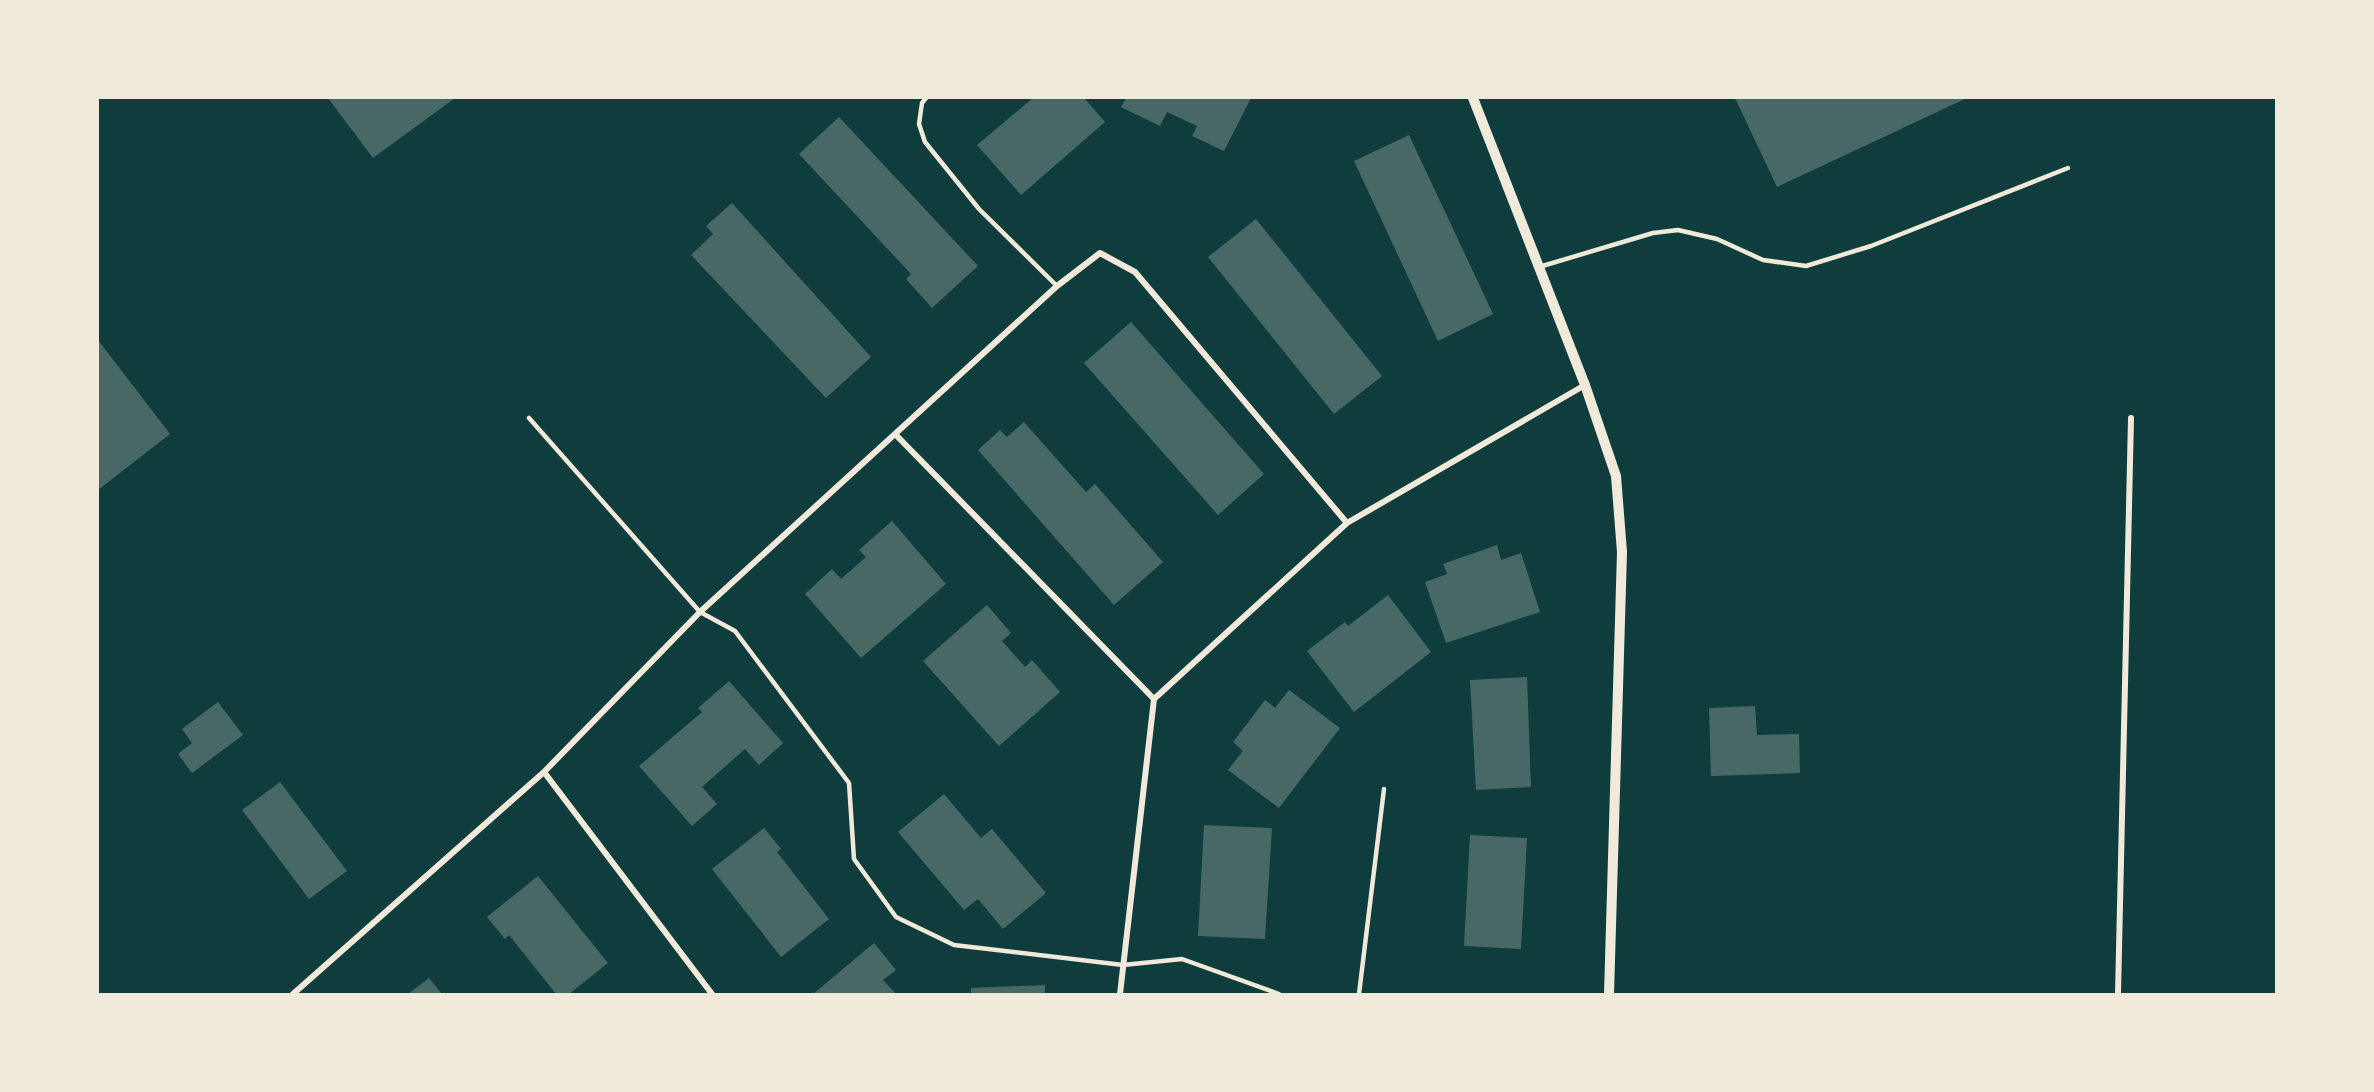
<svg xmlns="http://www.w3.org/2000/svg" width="2374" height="1092" font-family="'IBM Plex Sans',sans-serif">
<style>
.building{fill:#486865}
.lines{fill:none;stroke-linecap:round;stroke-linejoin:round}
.service{stroke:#f1e9da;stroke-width:4.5}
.minor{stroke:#f1e9da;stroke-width:6}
.tertiary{stroke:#f1e9da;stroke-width:10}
</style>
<rect width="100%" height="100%" fill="#0f3d3e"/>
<path class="building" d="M328,98H455L373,158Z
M1033,98H1084L1105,122L1021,195L977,145Z
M1126,98H1251L1224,151L1192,136L1197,126L1167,112L1160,126L1121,107Z
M1735,98H1967L1777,187Z
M839,117L978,266L932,308L906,279L911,274L799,154Z
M1409,135L1493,314L1438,341L1354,161Z
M732,203L871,357L826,398L691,255L713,234L706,226Z
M1256,219L1382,376L1334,414L1208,257Z
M1131,322L1264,474L1218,515L1084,363Z
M98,340L170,434L98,490Z
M1024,422L1086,492L1095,484L1163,562L1114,605L978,450L1000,430L1007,437Z
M892,521L946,584L861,658L805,594L832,569L841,579L866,557L859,550Z
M1497,545L1501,560L1521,553L1540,612L1446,643L1425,582L1447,574L1443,564Z
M1388,595L1431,652L1354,712L1307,651L1345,622L1348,626Z
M987,605L1011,633L1002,641L1025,667L1032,660L1060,692L999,746L923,661Z
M1527,677L1531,787L1476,790L1470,680Z
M729,681L783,743L759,765L745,749L702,787L717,804L692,826L639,766L702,712L698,708Z
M1289,690L1340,728L1279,808L1228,770L1243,751L1233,742L1265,700L1275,708Z
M218,702L243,735L192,773L178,754L192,743L182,729Z
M1755,706L1757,735L1799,734L1800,773L1711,776L1709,708Z
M280,782L347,871L309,899L242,810Z
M944,794L981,838L992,829L1046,893L1003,929L978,899L964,910L898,832Z
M1204,825L1272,828L1265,939L1198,936Z
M764,828L781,849L777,852L829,919L781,957L712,869Z
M1470,835L1527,838L1521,949L1464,946Z
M538,876L608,963L569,994H556L509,935L505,939L487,917Z
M874,943L896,970L883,980L896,994H813Z
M429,978L442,994H408Z
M1045,985V994H971V988Z"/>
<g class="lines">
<path class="service" d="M926,98L922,103L919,124L925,142L979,209L1057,286
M1539,267L1653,233L1678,230L1717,239L1763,260L1806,266L1871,246L2068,168
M529,418L700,612L735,631L849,783L854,859L896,917L954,945L1123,965L1182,959L1279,994
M1359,994L1384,789"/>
<path class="minor" d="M895,434L1154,699
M544,772L712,994
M293,994L544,772L700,612L1057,286L1100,253L1135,272L1347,523
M1120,994L1154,699L1347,523L1585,385
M2118,994L2131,418"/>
<path class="tertiary" d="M1473,98L1585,385L1616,476L1622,552L1609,994"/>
</g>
<rect width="2374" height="1092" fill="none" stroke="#f1e9da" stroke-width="198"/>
</svg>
